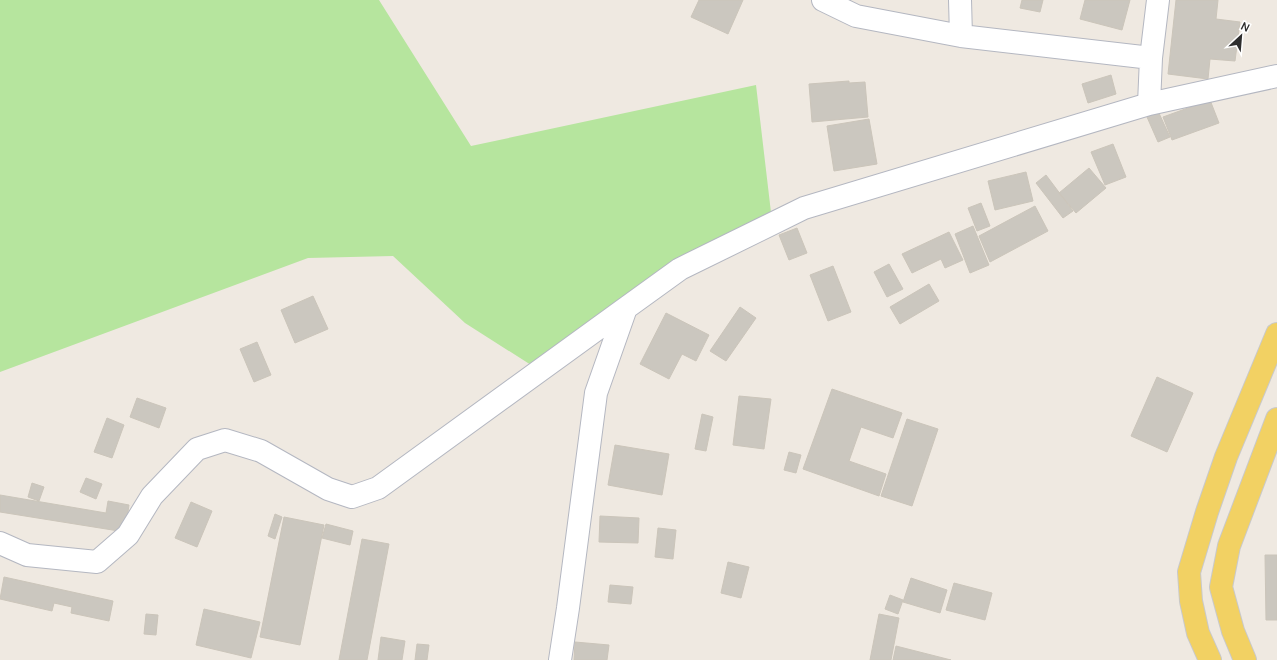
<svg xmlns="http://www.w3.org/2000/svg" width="1277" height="660" font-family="Manrope,sans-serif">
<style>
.green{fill:#b6e59e}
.building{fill:#cbc7bf;stroke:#cbc5ba}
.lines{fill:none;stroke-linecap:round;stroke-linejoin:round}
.minor-casing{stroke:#b4b7c1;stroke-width:24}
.major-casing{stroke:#c9c9c9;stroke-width:24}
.minor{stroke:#fff;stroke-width:22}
.major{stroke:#f2d163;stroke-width:22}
</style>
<rect width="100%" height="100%" fill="#efe9e1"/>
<path class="green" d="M0,0H379L471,146L756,85L772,221L542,372L465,323L393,256L308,258L0,372Z"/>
<path class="building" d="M699,0H743L728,34L691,17Z
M1022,0H1043L1040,12L1020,8Z
M1085,0H1130L1122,30L1080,19Z
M1176,0H1218L1216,19L1240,22L1235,61L1210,59L1208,79L1168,74Z
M1111,75L1116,94L1088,103L1082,84Z
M849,81V83L865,82L868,117L812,122L809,84Z
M1210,100L1219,123L1172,140L1163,117Z
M1158,111L1170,137L1158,142L1147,117Z
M869,119L877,164L834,171L827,126Z
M1113,144L1126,177L1105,185L1091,152Z
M1089,168L1106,188L1076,213L1059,193Z
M1026,172L1033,201L995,210L988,181Z
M1046,175L1073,211L1063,218L1036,183Z
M981,203L990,226L977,231L968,208Z
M1035,206L1048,231L990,262L979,236Z
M973,226L989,265L970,273L955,234Z
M797,228L807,253L789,260L779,235Z
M949,232L963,260L945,268L941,259L912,273L902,254Z
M889,264L903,289L887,297L874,272Z
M833,266L851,312L828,321L810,275Z
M929,284L939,301L900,324L890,307Z
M313,296L328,329L295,343L281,310Z
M740,307L756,318L726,361L710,351Z
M666,313L709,335L696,361L682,354L669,379L640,364Z
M257,342L271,375L254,382L240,349Z
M1157,377L1193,393L1167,452L1131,436Z
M832,389L902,413L893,438L861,427L849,461L886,474L879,496L803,469Z
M739,396L771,399L764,449L733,445Z
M137,398L166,408L159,428L130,417Z
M702,414L713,417L706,451L695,449Z
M107,418L124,425L112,458L94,452Z
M907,419L938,429L912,506L881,496Z
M615,445L669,454L662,495L608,485Z
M789,452L801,455L796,473L784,470Z
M86,478L102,484L96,499L80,492Z
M32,483L44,487L39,501L28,497Z
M0,495L106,513L108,501L129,505L125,532L0,512Z
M191,502L212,511L197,547L175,538Z
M275,514L282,517L275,539L268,536Z
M600,516L639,518L638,543L599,542Z
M284,517L324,525L300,645L260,637Z
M326,524L353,531L350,545L322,538Z
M658,528L676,530L673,559L655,557Z
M362,539L389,544L367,660H339Z
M1265,555H1277V620H1266Z
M728,562L749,567L741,598L721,593Z
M4,577L113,601L109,621L71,613L72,607L54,603L52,611L0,599Z
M911,578L947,590L940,613L903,602Z
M954,583L992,593L985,620L946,610Z
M610,585L633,587L631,604L608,602Z
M890,595L903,600L898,614L885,609Z
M204,609L260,622L251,658L196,645Z
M146,614L158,615L156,635L144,634Z
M879,614L899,618L891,660H870Z
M381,637L405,641L402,660H378Z
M575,642L609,645L607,660H574Z
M417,644L429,645L427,660H415Z
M896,646L951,660H893Z"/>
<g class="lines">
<g class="minor-casing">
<path id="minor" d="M823,0L856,16L961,36L1151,58
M960,0L961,36
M1149,104L1151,58L1158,0
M0,543L27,555L97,562L128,535L152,496L197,449L225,440L261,451L328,489L352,497L378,488L626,308
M560,660L568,608L596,393L626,308L680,269L804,208L1149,104L1277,76"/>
</g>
<g class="major-casing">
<path id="major" d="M1210,660L1198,633L1191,601L1189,572L1207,512L1226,457L1277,334
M1245,660L1233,631L1221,587L1229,546L1277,419"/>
</g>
<use href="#minor" class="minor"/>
<use href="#major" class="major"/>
</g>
<g transform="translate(1241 36) rotate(26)" stroke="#ffffff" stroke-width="3" paint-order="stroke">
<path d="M0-3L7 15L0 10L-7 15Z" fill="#2e2e2e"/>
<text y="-6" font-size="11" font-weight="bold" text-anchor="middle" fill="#2e2e2e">N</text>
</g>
</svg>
